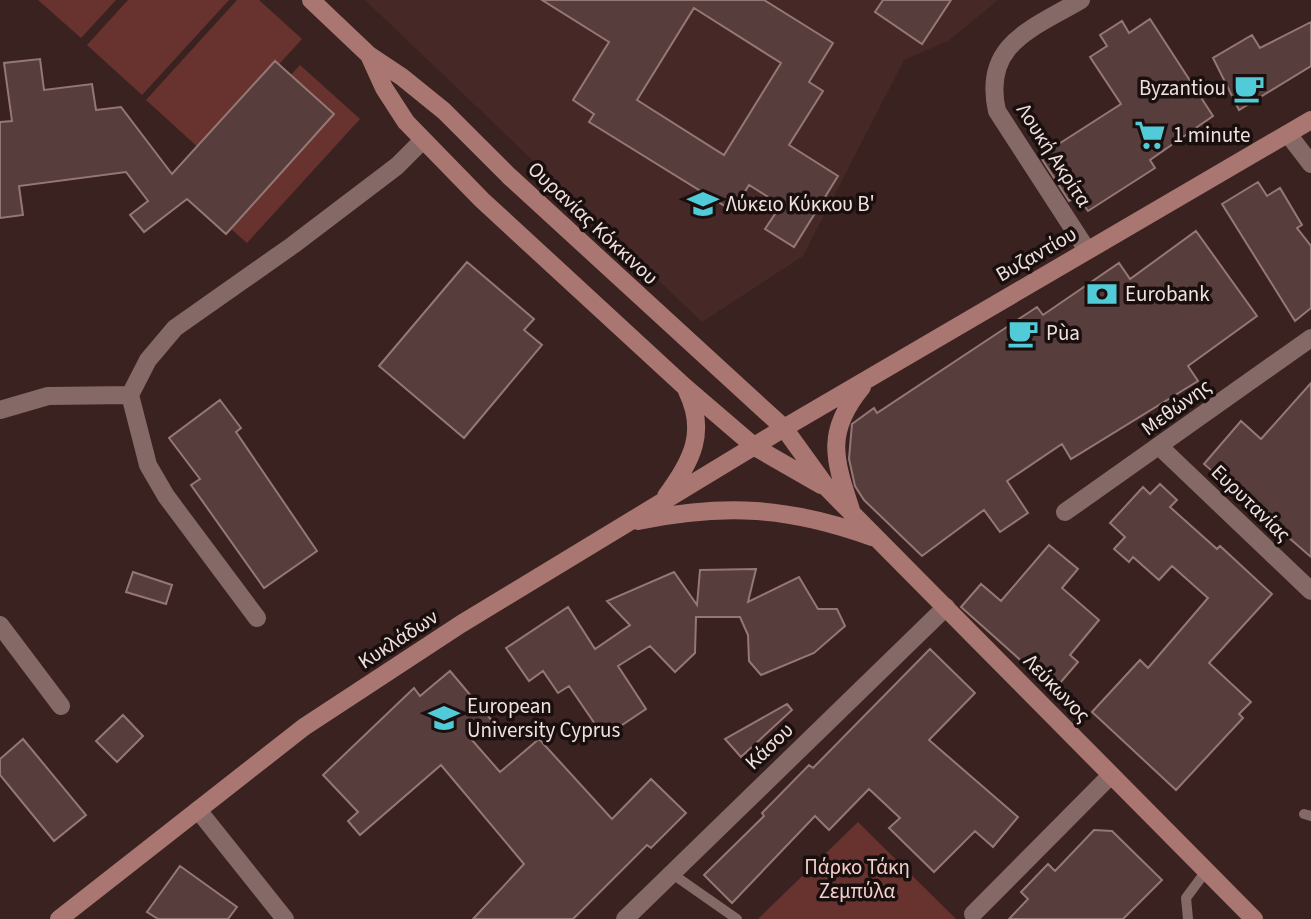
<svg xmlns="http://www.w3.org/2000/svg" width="1311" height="919" font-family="'Source Sans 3',sans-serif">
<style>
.built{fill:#462926}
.green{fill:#68332f}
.building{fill:#573d3b;stroke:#957875;stroke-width:2;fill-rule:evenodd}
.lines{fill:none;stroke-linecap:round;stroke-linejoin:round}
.lane{stroke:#856966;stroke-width:10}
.street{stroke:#856966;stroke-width:18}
.secondary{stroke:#a97671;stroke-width:18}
.labels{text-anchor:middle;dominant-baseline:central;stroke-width:7;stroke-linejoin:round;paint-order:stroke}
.poi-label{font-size:21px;fill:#f0e0de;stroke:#190f0e;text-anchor:start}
.street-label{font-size:21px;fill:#f0e0de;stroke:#190f0e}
.park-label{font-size:21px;fill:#f5cfca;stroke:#190f0e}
</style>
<rect width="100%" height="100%" fill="#392220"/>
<path class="built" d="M365,0H998L948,41L904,60L803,256L702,322Z"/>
<path class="green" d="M38,0H116L81,38Z
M128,0H229L142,95L87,45Z
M237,0H259L302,39L201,150L146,100Z
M300,65L360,119L247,243L187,190Z
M858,822L956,919H758Z"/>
<path class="building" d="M542,0H764L833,43L809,82L823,91L789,145L838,176L794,247L765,229L781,205L749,185L733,211L589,122L594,114L573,100L609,42ZM694,8L781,63L724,155L637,100Z
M883,0H951L922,44L875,12Z
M1150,19L1213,116L1150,160L1155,168L1088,211L1077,195L1069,201L1040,156L1121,104L1090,57L1107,46L1100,35L1122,21L1129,33Z
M1311,22V66L1239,110L1213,58L1252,35L1260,48Z
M40,59L44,90L92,84L96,110L121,107L172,174L275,61L334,114L226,234L187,199L144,232L130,215L148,201L126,172L19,186L23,215L0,218V122L12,121L4,63Z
M1258,182L1267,196L1280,188L1302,225L1297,228L1311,246V308L1295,321L1222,204Z
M1196,231L1257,316L1188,366L1198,381L1071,459L1062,444L1007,481L1028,513L1000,532L984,510L922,556L864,500L855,486L849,459L852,424L874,408L877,413L1037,307L1043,315L1119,263L1130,279Z
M467,262L534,319L524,330L542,345L464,438L379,366Z
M1311,383V557L1204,464L1241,421L1261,439Z
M220,400L241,428L236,432L317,551L264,588L191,485L200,479L169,438Z
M1160,484L1177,500L1170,507L1217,549L1220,546L1272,594L1209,663L1251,702L1239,714L1243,718L1176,790L1092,712L1140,660L1148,668L1208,598L1172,566L1159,580L1133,557L1129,562L1114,549L1125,537L1110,523L1143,487L1150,494Z
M1049,545L1078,569L1062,588L1099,620L1070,655L1078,662L1054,690L961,607L981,584L1001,601Z
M756,569L748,602L799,577L818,609H837L845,626L814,653L761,675L749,661L748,635L740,617H696L695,653L675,672L650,646L618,666L646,709L604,737L569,686L558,693L543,671L529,681L506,648L568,607L595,649L630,625L607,601L674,572L697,605L700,570Z
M133,572L172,585L166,604L126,592Z
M930,649L975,693L929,740L1018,817L993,847L975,831L934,872L889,828L900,818L869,789L829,830L815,816L732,903L704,875L764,816L762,813L809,765L813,768Z
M450,671L493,722L472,740L500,772L539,739L612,819L651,779L686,813L651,848L647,845L573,919H473L524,864L441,765L360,835L348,821L358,812L323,775L414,688L420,696Z
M787,704L792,710L741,757L725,739Z
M123,715L143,736L117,762L96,741Z
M23,739L86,815L54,841L0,775V759Z
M1094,830L1112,831L1162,880L1123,919H1009L1028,899L1021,892L1048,864L1055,871Z
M180,866L237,907L228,919H158L147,912Z"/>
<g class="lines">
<path class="lane" d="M1304,814L1311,816
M671,873L737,919
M1188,919L1186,898L1206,871"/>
<path class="street" d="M1081,0C1032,29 982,44 997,111L1087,250
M1288,134L1311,164
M130,395L148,360L175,328L293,245L397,166L422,141
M0,410L48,396L130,395L148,465L166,496L257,618
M1160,447L1311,591
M1065,512L1311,338
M0,625L61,706
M198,810L285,919
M973,914L1110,776
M625,919L946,607"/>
<path class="secondary" d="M311,0L369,55L402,77L444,111L509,176L784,428L828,489L1254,919
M369,55L384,88L406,122L482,200L685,387L755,447L821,485
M666,496C692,461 707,432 687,391
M851,510C834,458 825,432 862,387
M638,521C724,503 789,507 872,537
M59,919L304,727L461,624L784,428L1311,120"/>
</g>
<defs>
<g id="cafe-bare" transform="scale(2.415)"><path d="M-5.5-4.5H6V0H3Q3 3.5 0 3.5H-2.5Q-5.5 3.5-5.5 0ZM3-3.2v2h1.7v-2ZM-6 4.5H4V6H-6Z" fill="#52cbd8" stroke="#190f0e" stroke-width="2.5" paint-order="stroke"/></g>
<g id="supermarket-bare" transform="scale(2.415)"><path d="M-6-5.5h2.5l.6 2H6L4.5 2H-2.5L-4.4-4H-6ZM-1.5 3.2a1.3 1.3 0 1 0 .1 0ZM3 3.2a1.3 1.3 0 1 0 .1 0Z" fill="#52cbd8" stroke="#190f0e" stroke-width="2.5" paint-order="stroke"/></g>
<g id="school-bare" transform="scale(2.415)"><path d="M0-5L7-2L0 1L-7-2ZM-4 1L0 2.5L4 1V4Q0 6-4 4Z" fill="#52cbd8" stroke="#190f0e" stroke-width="2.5" paint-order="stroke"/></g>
<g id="bank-bare" transform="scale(2.415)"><path d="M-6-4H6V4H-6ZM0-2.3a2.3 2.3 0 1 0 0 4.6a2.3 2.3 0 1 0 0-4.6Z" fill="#52cbd8" stroke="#190f0e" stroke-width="2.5" paint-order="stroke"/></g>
<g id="university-bare" transform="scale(2.415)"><path d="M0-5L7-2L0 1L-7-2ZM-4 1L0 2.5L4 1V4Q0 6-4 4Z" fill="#52cbd8" stroke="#190f0e" stroke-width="2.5" paint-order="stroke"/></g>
</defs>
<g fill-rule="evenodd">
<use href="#cafe-bare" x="1249" y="88"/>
<use href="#supermarket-bare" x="1150" y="135"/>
<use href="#school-bare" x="703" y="204"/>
<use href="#bank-bare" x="1102" y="294"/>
<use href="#cafe-bare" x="1023" y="333"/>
<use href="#university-bare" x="444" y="718"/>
</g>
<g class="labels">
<g class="poi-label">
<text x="1226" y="88" text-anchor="end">Byzantiou</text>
<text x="1173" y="135">1 minute</text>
<text x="726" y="204">Λύκειο Κύκκου Β'</text>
<text x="1125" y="294">Eurobank</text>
<text x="1046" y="333">Pùa</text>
<text x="467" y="706">European<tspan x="467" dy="24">University Cyprus</tspan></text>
</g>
<g class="street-label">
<text transform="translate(1054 155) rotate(57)">Λουκή Ακρίτα</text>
<text transform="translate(593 223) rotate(43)">Ουρανίας Κόκκινου</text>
<text transform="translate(1036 254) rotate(-30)">Βυζαντίου</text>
<text transform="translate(1176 407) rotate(-36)">Μεθώνης</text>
<text transform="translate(1251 503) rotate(44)">Ευρυτανίας</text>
<text transform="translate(398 639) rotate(-33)">Κυκλάδων</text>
<text transform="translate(1057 688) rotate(46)">Λεύκωνος</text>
<text transform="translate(769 746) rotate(-44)">Κάσου</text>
</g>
<g class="park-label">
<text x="857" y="867">Πάρκο Τάκη<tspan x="857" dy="24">Ζεμπύλα</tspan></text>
</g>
</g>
</svg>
